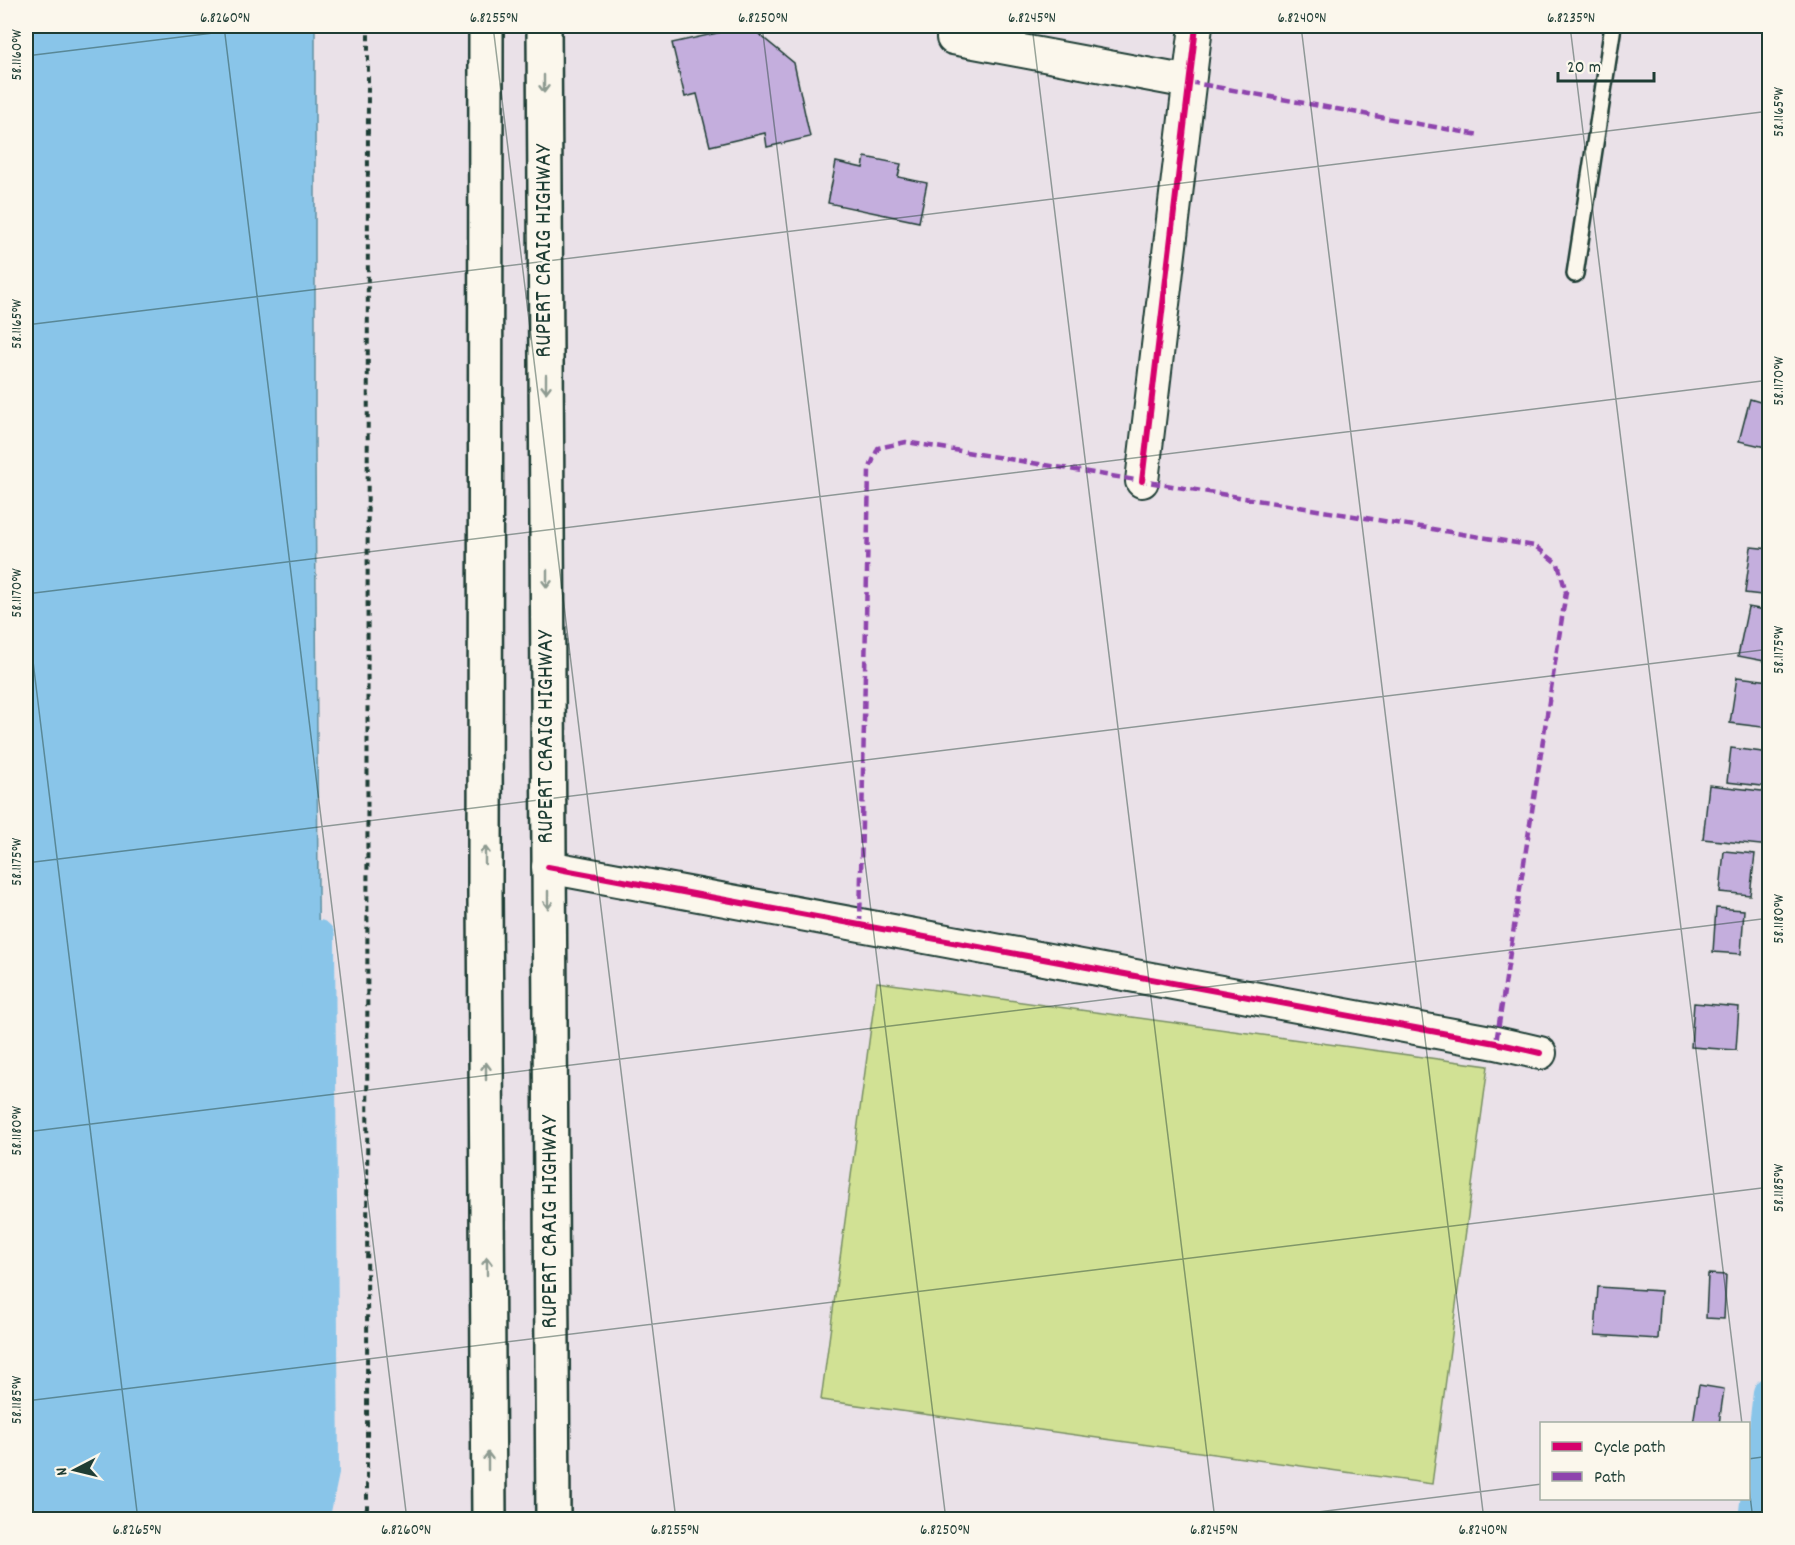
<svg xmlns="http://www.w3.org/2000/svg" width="1795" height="1545" font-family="Dekko,sans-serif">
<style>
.green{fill:#d1e194;stroke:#788f64;stroke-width:1.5}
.water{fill:#89c5e9;stroke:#5f8fa1;stroke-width:1.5}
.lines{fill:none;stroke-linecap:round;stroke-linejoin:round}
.canal{stroke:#89c5e9;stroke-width:34}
.building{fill:#c4aedd;stroke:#1f3d34;stroke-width:1.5}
.service-casing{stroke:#1f3d34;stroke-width:20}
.minor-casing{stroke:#1f3d34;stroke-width:36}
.primary-casing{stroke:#1f3d34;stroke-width:38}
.path{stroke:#1f3d34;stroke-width:4;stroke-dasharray:6 4.5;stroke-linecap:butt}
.service{stroke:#fbf7ec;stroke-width:15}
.minor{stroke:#fbf7ec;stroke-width:32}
.primary{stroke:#fbf7ec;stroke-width:33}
.quiet{stroke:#8e44ad;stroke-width:4.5;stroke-dasharray:9 4.5;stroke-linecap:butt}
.cycleway-casing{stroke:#fbf7ec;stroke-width:10}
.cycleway{stroke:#d6006c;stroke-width:6}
.oneway{stroke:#8d9a90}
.ticks{fill:none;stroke:#1f3d34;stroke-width:1.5;stroke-opacity:0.45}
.labels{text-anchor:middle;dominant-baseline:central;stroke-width:4.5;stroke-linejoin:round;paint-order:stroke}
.street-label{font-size:24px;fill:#1f3d34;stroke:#fbf7ec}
.neatline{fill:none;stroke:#1f3d34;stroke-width:2}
.ticks-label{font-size:15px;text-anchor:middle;fill:#1f3d34}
</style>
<rect width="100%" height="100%" fill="#eae1e8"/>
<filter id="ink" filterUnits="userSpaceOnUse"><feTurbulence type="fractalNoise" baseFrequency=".0167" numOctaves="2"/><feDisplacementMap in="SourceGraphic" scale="12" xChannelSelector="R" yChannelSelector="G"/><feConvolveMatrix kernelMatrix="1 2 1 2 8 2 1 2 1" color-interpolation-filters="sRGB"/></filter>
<g filter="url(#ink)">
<path class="green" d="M877,982L1488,1066L1432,1484L821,1400Z"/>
<path class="water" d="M26,26H315V454L322,1472L312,1519H26Z"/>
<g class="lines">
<path class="canal" d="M312,1520L322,1472L318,937
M1755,1520L1770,1393"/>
</g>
<path class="building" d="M749,26L794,63L810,137L767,147L765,133L710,146L697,94L685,97L672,43Z
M865,157L901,164L898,177L927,183L919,222L828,203L836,162L863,168Z
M1750,399L1770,405V448L1739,441Z
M1751,547L1770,549V596L1745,593Z
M1748,607L1770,611V662L1738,656Z
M1737,677L1770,681V728L1730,723Z
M1731,748L1770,753V787L1727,782Z
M1709,785L1770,792V846L1703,839Z
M1724,851L1755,854L1750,895L1720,892Z
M1716,908L1744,910L1741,954L1713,952Z
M1694,1003L1739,1007L1736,1050L1691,1047Z
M1708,1274L1726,1275L1724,1319L1706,1318Z
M1598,1287L1661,1291L1658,1339L1595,1335Z
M1699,1385L1724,1389L1719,1424H1693Z"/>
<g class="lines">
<g class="service-casing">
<path id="service" d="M1575,274L1613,26"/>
</g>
<g class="minor-casing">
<path id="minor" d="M953,38L1189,82
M1142,481L1196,26
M548,867L1496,1043L1540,1053"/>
</g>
<g class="primary-casing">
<path id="primary" d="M486,26L485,894L489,1520
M544,26L553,1520"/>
</g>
<path class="path" d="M363,1520L367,1508L368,26"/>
<use href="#service" class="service"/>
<use href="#minor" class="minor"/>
<use href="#primary" class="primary"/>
<path class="quiet" d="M1189,82L1479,135
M860,925L869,470L878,448L906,442L1535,546L1558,564L1566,592L1496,1043"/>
<g class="cycleway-casing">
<path id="cycleway" d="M1142,481L1196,26
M548,867L1496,1043L1540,1053"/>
</g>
<use href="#cycleway" class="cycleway"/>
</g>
<defs><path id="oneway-shaft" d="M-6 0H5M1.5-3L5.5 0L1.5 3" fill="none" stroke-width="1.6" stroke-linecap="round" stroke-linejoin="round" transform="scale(1.5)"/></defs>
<g class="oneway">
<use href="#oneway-shaft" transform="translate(544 84) rotate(90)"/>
<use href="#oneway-shaft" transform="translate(546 384) rotate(90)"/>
<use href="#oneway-shaft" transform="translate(547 579) rotate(90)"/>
<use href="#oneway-shaft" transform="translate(485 855) rotate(-90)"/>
<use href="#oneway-shaft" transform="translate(548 900) rotate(90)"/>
<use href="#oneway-shaft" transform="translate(486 1071) rotate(-90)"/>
<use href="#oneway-shaft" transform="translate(487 1266) rotate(-90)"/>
<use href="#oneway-shaft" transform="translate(488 1461) rotate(-90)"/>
</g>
</g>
<path class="ticks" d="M224,26L407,1520M493,26L676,1520M762,26L946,1520M1032,26L1215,1520M1301,26L1484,1520M1570,26L1742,1424M26,56L271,26M26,325L1770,111M26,594L1770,380M26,604L138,1520M26,863L1770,649M26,1132L1770,918M26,1401L1770,1187M1748,1459L1770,1456M1748,1479L1753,1520M1255,1520L1542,1484"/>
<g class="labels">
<g class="street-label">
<text transform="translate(545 251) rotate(-90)">RUPERT CRAIG HIGHWAY</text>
<text transform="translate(547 737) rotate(-90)">RUPERT CRAIG HIGHWAY</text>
<text transform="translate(551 1222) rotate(-90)">RUPERT CRAIG HIGHWAY</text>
</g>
</g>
<rect width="1795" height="1545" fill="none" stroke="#fbf7ec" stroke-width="66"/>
<rect x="1540" y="1422" width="210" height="78" fill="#fbf7ec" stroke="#a3ada2" stroke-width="1.5"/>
<rect x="1552" y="1442" width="30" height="9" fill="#d6006c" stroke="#a3ada2" stroke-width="1.5"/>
<text x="1594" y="1452" font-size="18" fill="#1f3d34">Cycle path</text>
<rect x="1552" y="1472" width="30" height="9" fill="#8e44ad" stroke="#a3ada2" stroke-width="1.5"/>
<text x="1594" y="1482" font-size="18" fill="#1f3d34">Path</text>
<g transform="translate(75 1470) rotate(263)" stroke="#fbf7ec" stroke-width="4.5" paint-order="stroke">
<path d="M0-4.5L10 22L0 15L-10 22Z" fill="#1f3d34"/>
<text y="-9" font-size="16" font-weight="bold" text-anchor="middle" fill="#1f3d34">N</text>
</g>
<path d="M1558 72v9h96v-9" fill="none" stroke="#1f3d34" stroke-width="3"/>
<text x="1567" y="72" font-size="18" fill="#1f3d34" stroke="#fbf7ec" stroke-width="4.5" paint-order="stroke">20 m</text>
<rect x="33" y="33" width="1729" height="1479" class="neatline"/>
<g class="ticks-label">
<text x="225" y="22">6.8260°N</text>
<text x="494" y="22">6.8255°N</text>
<text x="763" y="22">6.8250°N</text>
<text x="1032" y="22">6.8245°N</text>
<text x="1302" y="22">6.8240°N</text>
<text x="1571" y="22">6.8235°N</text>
<text transform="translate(16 55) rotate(-90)" y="5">58.1160°W</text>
<text transform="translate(1778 112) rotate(-90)" y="5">58.1165°W</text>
<text transform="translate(16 324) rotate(-90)" y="5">58.1165°W</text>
<text transform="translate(1778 381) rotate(-90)" y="5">58.1170°W</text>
<text transform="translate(16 593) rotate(-90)" y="5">58.1170°W</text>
<text transform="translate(1778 650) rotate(-90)" y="5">58.1175°W</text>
<text transform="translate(16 862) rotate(-90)" y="5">58.1175°W</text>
<text transform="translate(1778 919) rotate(-90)" y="5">58.1180°W</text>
<text transform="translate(16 1131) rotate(-90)" y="5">58.1180°W</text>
<text transform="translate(1778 1188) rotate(-90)" y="5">58.1185°W</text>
<text transform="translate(16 1400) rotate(-90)" y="5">58.1185°W</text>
<text x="137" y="1534">6.8265°N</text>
<text x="406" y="1534">6.8260°N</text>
<text x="675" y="1534">6.8255°N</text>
<text x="945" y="1534">6.8250°N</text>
<text x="1214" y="1534">6.8245°N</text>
<text x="1483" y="1534">6.8240°N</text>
</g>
</svg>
